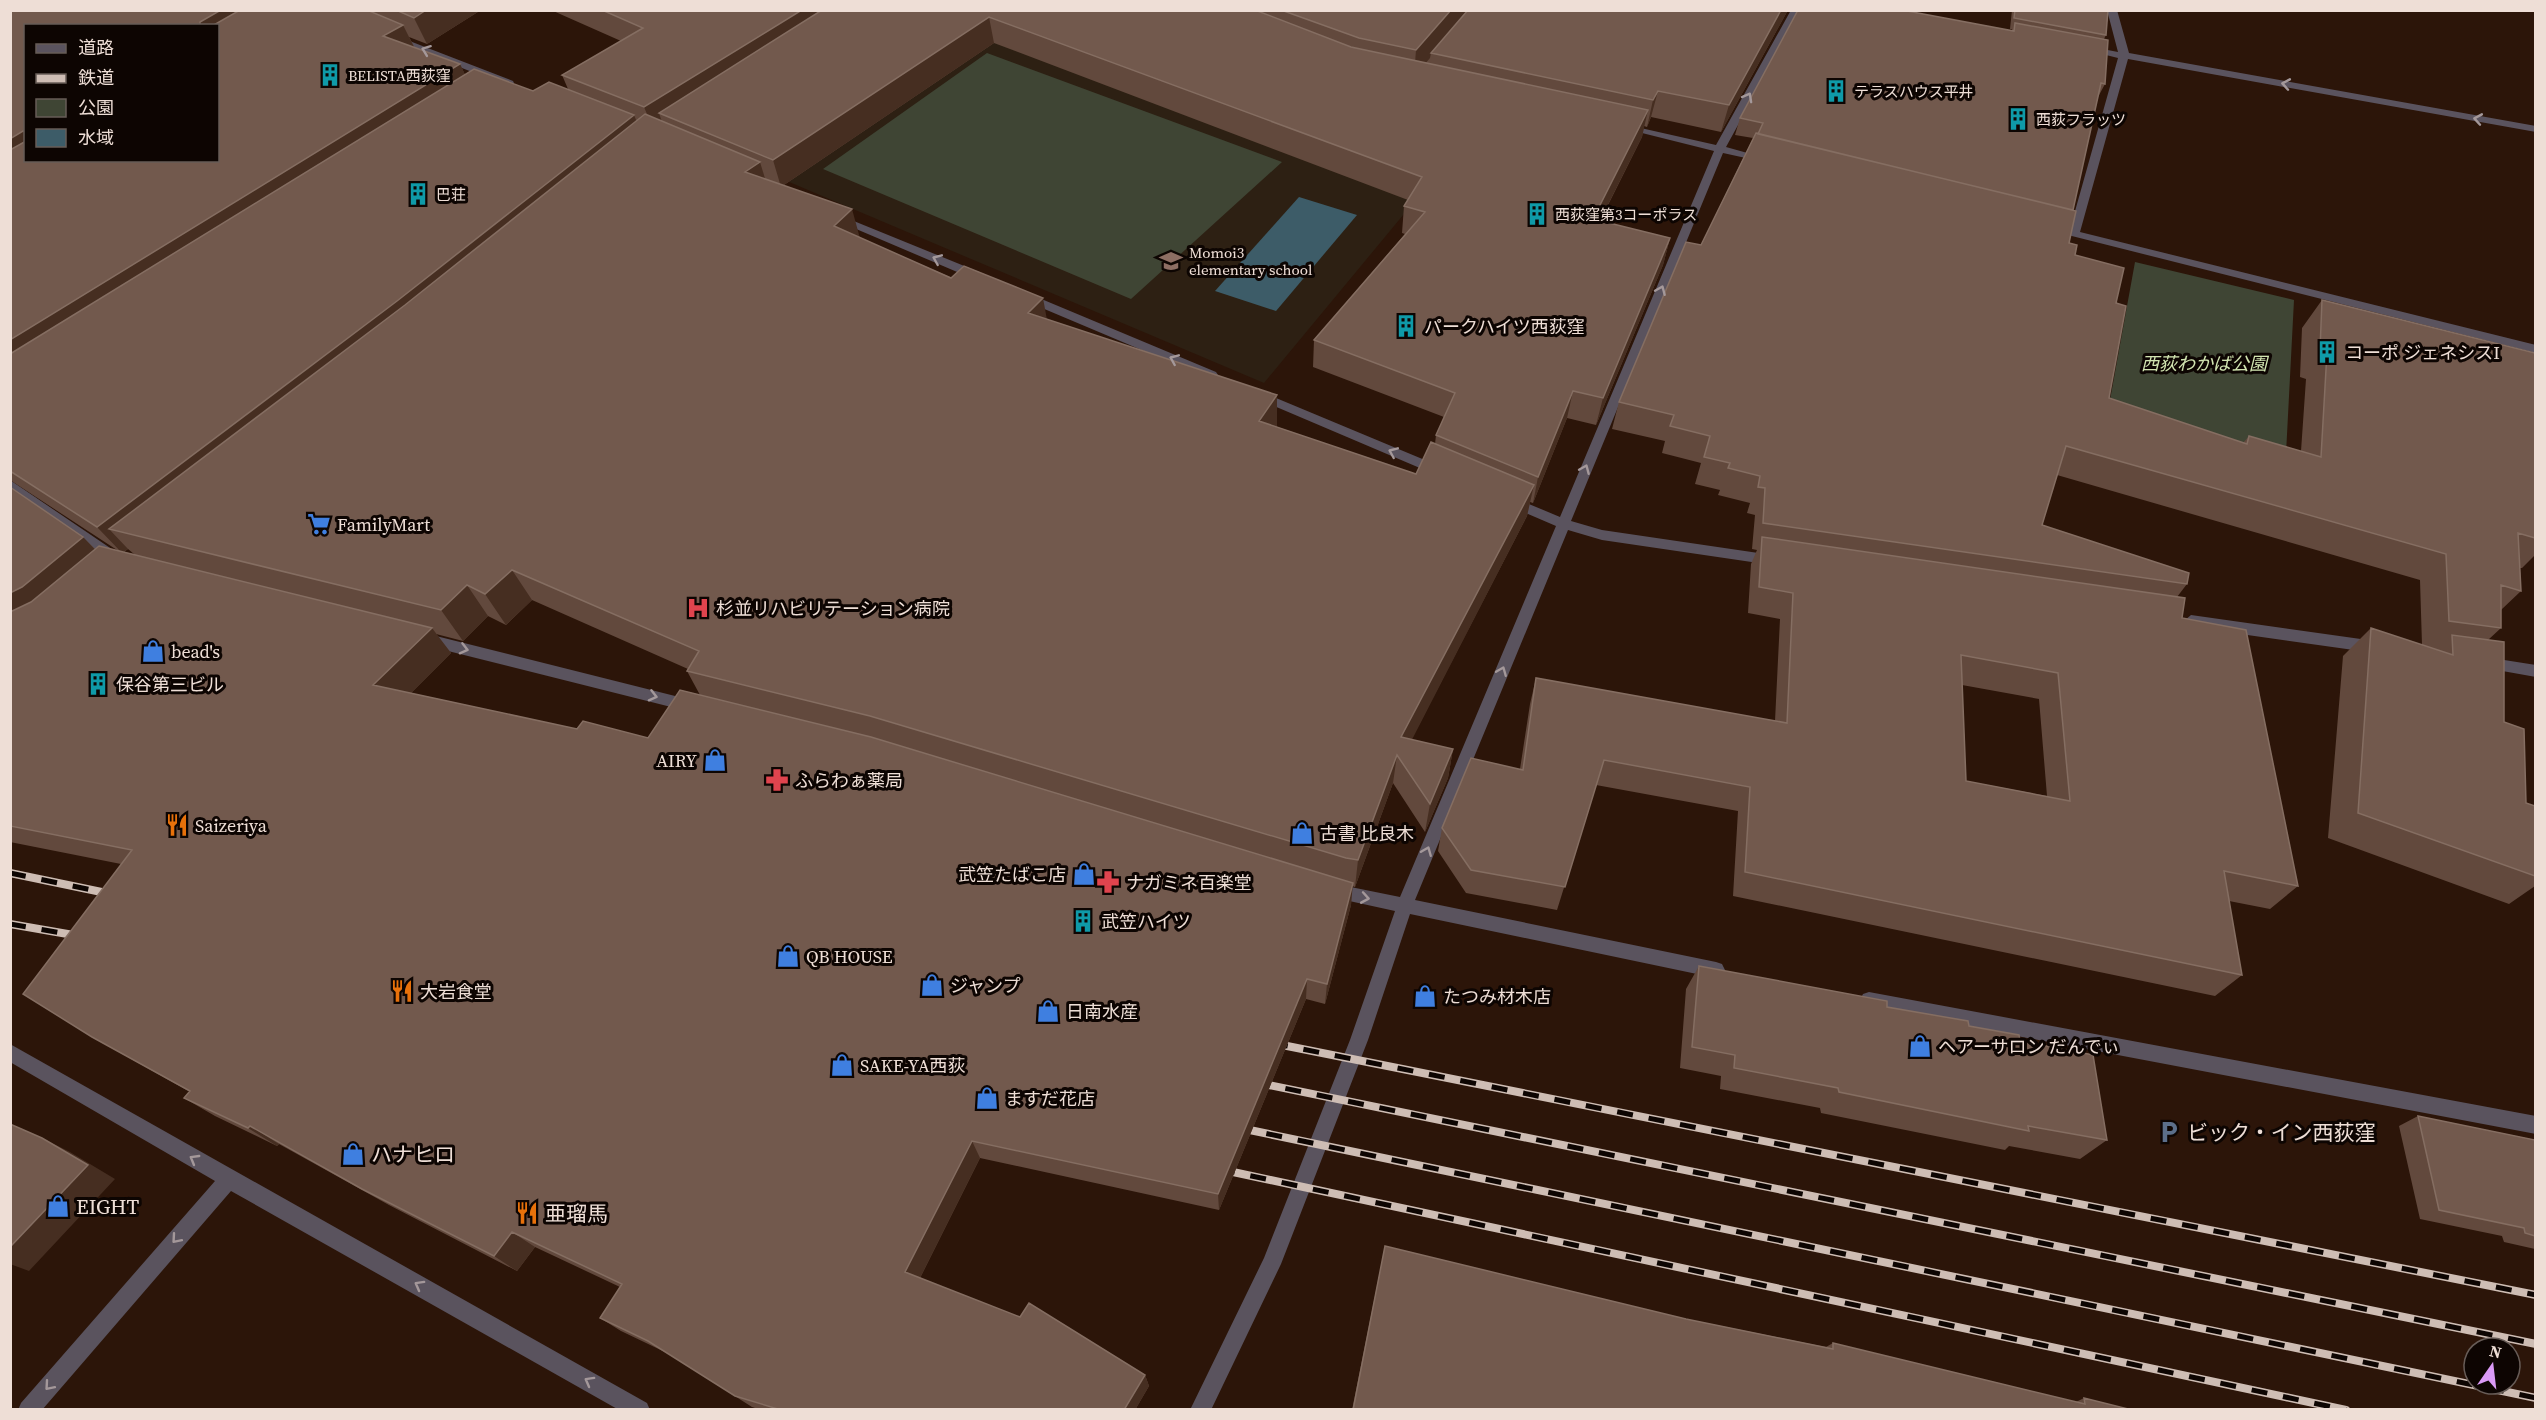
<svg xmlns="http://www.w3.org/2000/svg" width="2546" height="1420" font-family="'Source Serif 4','Noto Sans JP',serif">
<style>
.education{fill:#2d2013}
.green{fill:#3f4534}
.water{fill:#3d5c68}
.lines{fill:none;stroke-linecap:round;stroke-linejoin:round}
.street{fill:#5a535e;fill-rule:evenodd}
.rail-casing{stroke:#cebdb4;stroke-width:8}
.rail{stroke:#0d0502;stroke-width:5;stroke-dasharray:16;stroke-linecap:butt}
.wall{fill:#62493d;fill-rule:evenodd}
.shaded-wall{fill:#462e21}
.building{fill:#72594d;stroke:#856e62;stroke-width:1.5;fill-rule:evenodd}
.oneway{stroke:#a4989a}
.labels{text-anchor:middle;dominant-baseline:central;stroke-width:6;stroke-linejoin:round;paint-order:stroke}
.far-poi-label{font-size:15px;fill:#eeded6;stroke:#0d0502;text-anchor:start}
.poi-label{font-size:18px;fill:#eeded6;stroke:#0d0502;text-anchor:start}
.park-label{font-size:18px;font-style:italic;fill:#d2e5b1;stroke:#0d0502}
.near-poi-label{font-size:21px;fill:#eeded6;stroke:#0d0502;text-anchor:start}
</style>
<rect width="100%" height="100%" fill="#2c1509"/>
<path class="education" d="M891,10L1481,121L1264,383L690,140Z"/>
<path class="green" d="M987,53L1282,162L1131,299L823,169Z
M2135,262L2294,300L2285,473L2106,422Z"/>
<path class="water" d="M1299,197L1357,215L1276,311L1215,291Z"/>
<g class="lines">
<path class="street" d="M1791,10H1801L1726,147L1769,159L1764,162L1723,153L1571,521L1602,530L1772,555L1779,560L1772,565L1602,540L1568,530L1415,900L1716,962L1722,964L1725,970L1722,976L1716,978L1410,914L1368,1040L1281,1264L1211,1410H1190L1264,1258L1350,1040L1395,911L1331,897L1325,895L1323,890L1325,885L1331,883L1400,897L1556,526L1505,504L1503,501L1510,496L1560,517L1714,151L1618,127L1623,124L1716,145Z
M2107,10H2117L2129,53L2536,126V132L2128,59L2080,232L2536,345V353L2048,230V226L2070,229L2118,58L2082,49L2087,46L2118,52Z
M394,35L513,81L514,83L505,85L391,40V36Z
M839,215L984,274L986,277L984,280H976L835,220L833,218Z
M1027,293L1216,372L1218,375L1216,378H1208L1023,300V294Z
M1259,391L1444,468L1446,471L1439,476L1434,474L1255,398L1253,395Z
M10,480L119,554L121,558L119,562H109L10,492Z
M2191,615L2375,641L2382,647L2375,653L2191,627L2184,621Z
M424,633L691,700L696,702L698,706L696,710L691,712L424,645L417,639Z
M2485,657L2536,665V677L2480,667L2478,663L2480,659Z
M1869,992L2536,1116V1134L1869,1008L1863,1006L1860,1000L1863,994Z
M10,1044L647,1403L650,1410H619L231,1191L42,1410H18L21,1403L215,1181L10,1062Z"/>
<g class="rail-casing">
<path id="rail" d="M10,873L116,895
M10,924L85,937
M1272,1043L2536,1295
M1254,1082L2536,1344
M1235,1127L2536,1398
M1219,1169L2346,1410"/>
</g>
<use href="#rail" class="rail"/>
</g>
<path class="wall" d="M10,10H481L427,44L409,37L415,48L460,64L465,75L533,91L568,89L562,75L621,41L551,10H1788L1721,132L1651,117L1647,127L1644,126L1642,137L1600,221L1670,238L1663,265L1596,425L1567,418L1533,503L1530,502L1527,516L1411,740L1453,749L1448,778L1425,832L1393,783L1355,887L1352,886L1351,905L1325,1004L1306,999L1219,1210L980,1158L920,1278L1145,1375L1149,1386L1135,1410H761L752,1407L667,1353L621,1331L600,1318L620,1287L535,1247L517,1271L389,1205L279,1144L277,1146L215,1116L184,1098L190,1092L92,1037L121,864L10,842V487L83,537L95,549L117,550L10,480ZM26,26L218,160H26ZM994,43L1408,200L1404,206L1402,233L1405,234L1314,340L1313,367L1444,417L1436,435L1435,444L1416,474L1277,427L1047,319L860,238L784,185ZM128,549L134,554L124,552ZM532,600L688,669L687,671L700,695L648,738L577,729L411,693L451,653L436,634L463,641L488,616L506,625Z
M2012,10H2108L2106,35L2104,39L2105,84L2098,97L2073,210L2069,243L2075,255L2116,303L2109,398L2243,443L2249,436L2301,451L2306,379L2300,377L2302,328L2322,300L2535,363V555L2522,568H2520L2521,591L2501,610V628L2488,640L2504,722L2526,803L2535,806V886L2509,904L2328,838L2343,656L2371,628L2422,645L2420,580L2057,475L2042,525L2187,584L2177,597L2182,618L2298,886L2270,909L2229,901L2242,975L2215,996L1733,896L1738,811L1596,785L1557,910L1466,893L1438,851L1442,828L1520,769L1530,704L1536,678L1775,721L1780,619L1748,613L1751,564L1757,550L1752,549L1755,515L1747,513L1750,503L1718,495L1720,490L1695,484L1701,463L1662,453L1665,441L1612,429L1619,402L1701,245L1753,138L1735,135L1740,118L2012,31V29H2010ZM1962,685L2039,699L2047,796L1966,781Z
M1699,966L1969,1026L2020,1041L2107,1140L2080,1159L2009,1146L2005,1150L1821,1113L1820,1108L1720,1089L1721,1076L1680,1068L1686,989Z
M2418,1116L2535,1140V1249L2504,1242L2502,1236L2420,1219L2399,1126Z
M1385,1246L1686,1319L1826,1347L1833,1343L2076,1402L2084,1398L2132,1410H1352Z"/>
<path class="shaded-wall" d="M221,10H284L218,26H200V22Z
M426,10H481L427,44L414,18Z
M802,10H851L659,113L664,128L655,133L644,107Z
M1451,10H1472L1431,53L1430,58L1414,77L1416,50Z
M1781,10H1788L1721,132L1729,105Z
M989,17L994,43L781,187L773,160Z
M403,25L416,51L383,36Z
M460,64L473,91L10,382V340Z
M1658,91L1651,117L1647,127L1653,100Z
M1648,110L1642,137L1587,246L1593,219Z
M634,115L645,142L109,529L128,549L122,553L97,527Z
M23,131L26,134V160L10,179V139Z
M760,162L770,195L745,172Z
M852,209L861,242L834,226Z
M1670,238L1663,265L1596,425L1603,398Z
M1043,298L1049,331L1028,313Z
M1573,391L1567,418L1533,503L1538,477Z
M1277,395V427L1259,421Z
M1534,485L1527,516L1401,761V737Z
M83,537L108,563L10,630V593Z
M512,570L532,600L506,625L485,594Z
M467,585L488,616L463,641L441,610Z
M432,628L451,653L394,710L373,685Z
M1453,749L1448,778L1425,832L1430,804Z
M1397,755L1393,783L1355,887L1358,860Z
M1353,883L1351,905L1325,1004L1327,984Z
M1307,979L1306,999L1219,1210L1218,1194Z
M250,1126L279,1144L277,1146L248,1128Z
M42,1138L70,1152L115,1179L29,1271L10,1264V1247Z
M972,1141L980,1158L916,1286L905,1272Z
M512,1232L535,1247L517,1271L494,1256Z
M1145,1375L1149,1386L1135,1410H1124Z"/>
<path class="building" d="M10,10H221L200,22V26H26V131H23L10,139Z
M240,10H367L403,25L383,36L460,64L10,340V150L26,141V160H218V26H212Z
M396,10H426L414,18Z
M602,10H802L644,107L562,75L643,28Z
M822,10H1255L1351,47L1648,110L1593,219L1670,238L1603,398L1573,391L1538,477L1436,435L1455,393L1314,340L1425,212L1404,206L1422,177L989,17L773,160L659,113Z
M1281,10H1451L1416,50L1359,38Z
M1468,10H1781L1729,105L1658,91L1653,100L1431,53Z
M1798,10H1902L2014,31L2015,23L2108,40L2105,84L2101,83L2073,210L1758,134L1763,123L1740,118Z
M2015,10H2108L2106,35L2014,18Z
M474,69L533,91L549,82L634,115L397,301L97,527L10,471V354Z
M645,114L760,162L745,172L852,209L834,226L951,278L964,266L1043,298L1028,313L1277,395L1259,421L1416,474L1431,442L1534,485L1401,737L1453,749L1430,804L1397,755L1358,860L1346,858L870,716L687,671L699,651L512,570L485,594L467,585L441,610L109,529L405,305Z
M1756,133L2076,211L2069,243L2077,245L2075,255L2124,268L2116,303L2126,306L2109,398L2247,444L2249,436L2321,457L2327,352L2320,350L2322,300L2535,353V538L2518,533L2521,591L2501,585V628L2449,621L2446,554L2066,446L2042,525L2189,573L2187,584L1763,523L1765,488L1758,487L1760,476L1728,468L1730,463L1704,457L1710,436L1670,426L1674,415L1619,402L1686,242L1701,245Z
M10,487L83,537L22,587L10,593Z
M1762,537L2185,598L2182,618L2246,630L2298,886L2224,871L2242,975L1745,872L1750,787L1604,760L1565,887L1471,870L1442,828L1471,758L1523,770L1536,678L1787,723L1793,593L1759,587ZM1961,655L2058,673L2070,801L1966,781Z
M99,546L432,628L373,685L577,729L583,721L648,738L680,690L871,737L1353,883L1327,984L1307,979L1218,1194L972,1141L905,1272L1020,1317L1029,1303L1145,1375L1124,1410H781L735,1396L648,1341L600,1318L622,1284L512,1232L494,1256L362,1189L250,1126L248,1128L184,1098L190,1091L92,1037L23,994L132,850L10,826V612L31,602Z
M2371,628L2453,655L2452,635L2504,642V722L2524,729L2526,803L2535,806V876L2358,813Z
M1699,966L1887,1001V1007L1968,1021L1969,1026L2019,1035L2020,1041L2093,1055L2107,1140L2028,1126L2029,1131L1839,1092L1838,1088L1734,1068L1735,1055L1692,1047Z
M2418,1116L2535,1140V1236L2525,1233L2524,1228L2439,1210Z
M10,1124L42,1138L88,1165L10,1247Z
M1385,1246L1686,1319L1833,1349V1343L2085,1404L2084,1398L2132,1410H1353Z"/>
<defs><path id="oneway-chevron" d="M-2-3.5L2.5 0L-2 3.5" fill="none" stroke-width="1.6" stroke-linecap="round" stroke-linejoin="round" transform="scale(1.5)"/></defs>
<g class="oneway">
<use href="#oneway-chevron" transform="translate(426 50) rotate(-159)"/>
<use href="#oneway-chevron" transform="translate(2286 84) rotate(-170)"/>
<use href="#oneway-chevron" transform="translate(1748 97) rotate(-61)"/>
<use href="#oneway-chevron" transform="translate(2478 119) rotate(-170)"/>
<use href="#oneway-chevron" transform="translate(937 259) rotate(-157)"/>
<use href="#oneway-chevron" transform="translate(1661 290) rotate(-67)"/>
<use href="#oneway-chevron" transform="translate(1174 359) rotate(-157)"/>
<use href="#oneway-chevron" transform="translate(1393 452) rotate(-157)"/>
<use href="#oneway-chevron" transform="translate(1585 469) rotate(-67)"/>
<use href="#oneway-chevron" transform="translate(464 649) rotate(14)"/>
<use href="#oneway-chevron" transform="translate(1502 671) rotate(-68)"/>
<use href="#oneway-chevron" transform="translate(653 696) rotate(14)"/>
<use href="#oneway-chevron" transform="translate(1427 851) rotate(-68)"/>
<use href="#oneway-chevron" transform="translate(1365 898) rotate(10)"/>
<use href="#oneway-chevron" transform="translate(194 1159) rotate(-150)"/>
<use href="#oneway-chevron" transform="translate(176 1239) rotate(131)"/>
<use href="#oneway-chevron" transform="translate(419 1285) rotate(-151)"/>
<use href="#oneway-chevron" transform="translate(589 1381) rotate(-151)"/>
<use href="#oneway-chevron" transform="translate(49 1386) rotate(131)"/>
</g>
<defs>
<g id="building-bare" transform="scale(1.8)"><path d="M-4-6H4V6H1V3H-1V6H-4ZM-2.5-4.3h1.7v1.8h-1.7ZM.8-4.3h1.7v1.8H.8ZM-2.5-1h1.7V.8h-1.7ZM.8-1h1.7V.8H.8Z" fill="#0f9aa8" stroke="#0d0502" stroke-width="2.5" paint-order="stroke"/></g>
<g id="school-bare" transform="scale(1.8)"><path d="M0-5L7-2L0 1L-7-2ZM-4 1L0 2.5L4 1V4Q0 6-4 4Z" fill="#8d6e63" stroke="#0d0502" stroke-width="2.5" paint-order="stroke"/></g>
<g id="supermarket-bare" transform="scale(1.8)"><path d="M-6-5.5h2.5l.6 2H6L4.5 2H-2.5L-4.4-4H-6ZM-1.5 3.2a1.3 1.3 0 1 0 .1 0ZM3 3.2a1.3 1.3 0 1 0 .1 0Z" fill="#3f7fe0" stroke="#0d0502" stroke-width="2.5" paint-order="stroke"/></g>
<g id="hospital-bare" transform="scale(1.8)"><path d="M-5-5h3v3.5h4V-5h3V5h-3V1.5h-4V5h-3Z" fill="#e0444e" stroke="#0d0502" stroke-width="2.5" paint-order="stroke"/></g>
<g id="shop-bare" transform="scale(1.8)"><path d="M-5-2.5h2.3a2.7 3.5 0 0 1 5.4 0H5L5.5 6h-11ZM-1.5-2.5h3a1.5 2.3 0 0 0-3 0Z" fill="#3f7fe0" stroke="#0d0502" stroke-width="2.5" paint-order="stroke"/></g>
<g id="pharmacy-bare" transform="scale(1.8)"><path d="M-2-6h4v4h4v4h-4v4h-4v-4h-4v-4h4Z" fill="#e0444e" stroke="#0d0502" stroke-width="2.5" paint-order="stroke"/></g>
<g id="restaurant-bare" transform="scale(1.8)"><path d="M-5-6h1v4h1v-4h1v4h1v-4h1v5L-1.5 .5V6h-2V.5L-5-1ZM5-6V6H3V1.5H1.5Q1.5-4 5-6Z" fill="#e8710a" stroke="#0d0502" stroke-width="2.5" paint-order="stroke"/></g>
<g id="parking-bare" transform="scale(1.8)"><path d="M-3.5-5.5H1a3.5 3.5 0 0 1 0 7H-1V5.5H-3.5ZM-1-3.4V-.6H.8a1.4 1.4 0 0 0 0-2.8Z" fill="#5c6f8a" stroke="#0d0502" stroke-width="2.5" paint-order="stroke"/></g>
</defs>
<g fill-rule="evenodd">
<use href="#building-bare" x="330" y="75"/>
<use href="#building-bare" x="1836" y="91"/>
<use href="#building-bare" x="2018" y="119"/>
<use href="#building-bare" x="418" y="194"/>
<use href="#building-bare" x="1537" y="214"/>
<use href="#school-bare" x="1171" y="261"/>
<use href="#building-bare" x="1406" y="326"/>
<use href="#building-bare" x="2327" y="352"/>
<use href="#supermarket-bare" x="319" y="524"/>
<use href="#hospital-bare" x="698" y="608"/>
<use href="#shop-bare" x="153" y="651"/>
<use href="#building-bare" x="98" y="684"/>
<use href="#shop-bare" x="715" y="760"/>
<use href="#pharmacy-bare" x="777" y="780"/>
<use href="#restaurant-bare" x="177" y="825"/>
<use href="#shop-bare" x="1302" y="833"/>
<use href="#shop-bare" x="1084" y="874"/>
<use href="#pharmacy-bare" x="1108" y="882"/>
<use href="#building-bare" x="1083" y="921"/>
<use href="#shop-bare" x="788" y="956"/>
<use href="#shop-bare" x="932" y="985"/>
<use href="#restaurant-bare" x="402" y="991"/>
<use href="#shop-bare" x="1425" y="996"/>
<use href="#shop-bare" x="1048" y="1011"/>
<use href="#shop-bare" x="1920" y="1046"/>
<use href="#shop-bare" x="842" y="1065"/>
<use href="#shop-bare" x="987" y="1098"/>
<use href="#parking-bare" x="2169" y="1132"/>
<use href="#shop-bare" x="353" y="1154"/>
<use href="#shop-bare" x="58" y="1206"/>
<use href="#restaurant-bare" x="527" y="1213"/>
</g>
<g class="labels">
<g class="far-poi-label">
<text x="348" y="75">BELISTA西荻窪</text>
<text x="1854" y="91">テラスハウス平井</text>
<text x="2036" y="119">西荻フラッツ</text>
<text x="436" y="194">巴荘</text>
<text x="1555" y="214">西荻窪第3コーポラス</text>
<text x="1189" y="252">Momoi3<tspan x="1189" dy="17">elementary school</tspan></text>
</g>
<g class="poi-label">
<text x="1424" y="326">パークハイツ西荻窪</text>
<text x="2345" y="352">コーポ ジェネシスI</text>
<text x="337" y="524">FamilyMart</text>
<text x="716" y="608">杉並リハビリテーション病院</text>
<text x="171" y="651">bead's</text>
<text x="116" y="684">保谷第三ビル</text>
<text x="697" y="760" text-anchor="end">AIRY</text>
<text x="795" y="780">ふらわぁ薬局</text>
<text x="195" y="825">Saizeriya</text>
<text x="1320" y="833">古書 比良木</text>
<text x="1066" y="874" text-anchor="end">武笠たばこ店</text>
<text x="1126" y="882">ナガミネ百楽堂</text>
<text x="1101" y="921">武笠ハイツ</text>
<text x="806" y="956">QB HOUSE</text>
<text x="950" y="985">ジャンプ</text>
<text x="420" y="991">大岩食堂</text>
<text x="1443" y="996">たつみ材木店</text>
<text x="1066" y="1011">日南水産</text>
<text x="1938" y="1046">ヘアーサロン だんでぃ</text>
<text x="860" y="1065">SAKE-YA西荻</text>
<text x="1005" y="1098">ますだ花店</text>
</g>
<g class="park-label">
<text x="2204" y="363">西荻わかば公園</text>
</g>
<g class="near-poi-label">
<text x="2187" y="1132">ビック・イン西荻窪</text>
<text x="371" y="1154">ハナヒロ</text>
<text x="76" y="1206">EIGHT</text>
<text x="545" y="1213">亜瑠馬</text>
</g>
</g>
<rect width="2546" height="1420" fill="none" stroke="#eeded6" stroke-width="24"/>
<rect x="24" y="24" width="195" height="138" fill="#0d0502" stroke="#675c57" stroke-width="1.5"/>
<rect x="36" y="44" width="30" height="9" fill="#5a535e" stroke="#675c57" stroke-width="1.5"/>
<text x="78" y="54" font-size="18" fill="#eeded6">道路</text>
<rect x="36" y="74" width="30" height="9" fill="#cebdb4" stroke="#675c57" stroke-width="1.5"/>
<text x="78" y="84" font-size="18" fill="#eeded6">鉄道</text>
<rect x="36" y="99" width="30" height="18" fill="#3f4534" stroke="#675c57" stroke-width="1.5"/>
<text x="78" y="114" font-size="18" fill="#eeded6">公園</text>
<rect x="36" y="129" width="30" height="18" fill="#3d5c68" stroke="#675c57" stroke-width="1.5"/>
<text x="78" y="144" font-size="18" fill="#eeded6">水域</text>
<g transform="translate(2492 1366) rotate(14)"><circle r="28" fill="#0d0502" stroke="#675c57" stroke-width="1.5"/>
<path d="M0-4.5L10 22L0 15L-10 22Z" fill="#da9af6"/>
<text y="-9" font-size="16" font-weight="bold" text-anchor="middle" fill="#eeded6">N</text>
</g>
</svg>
